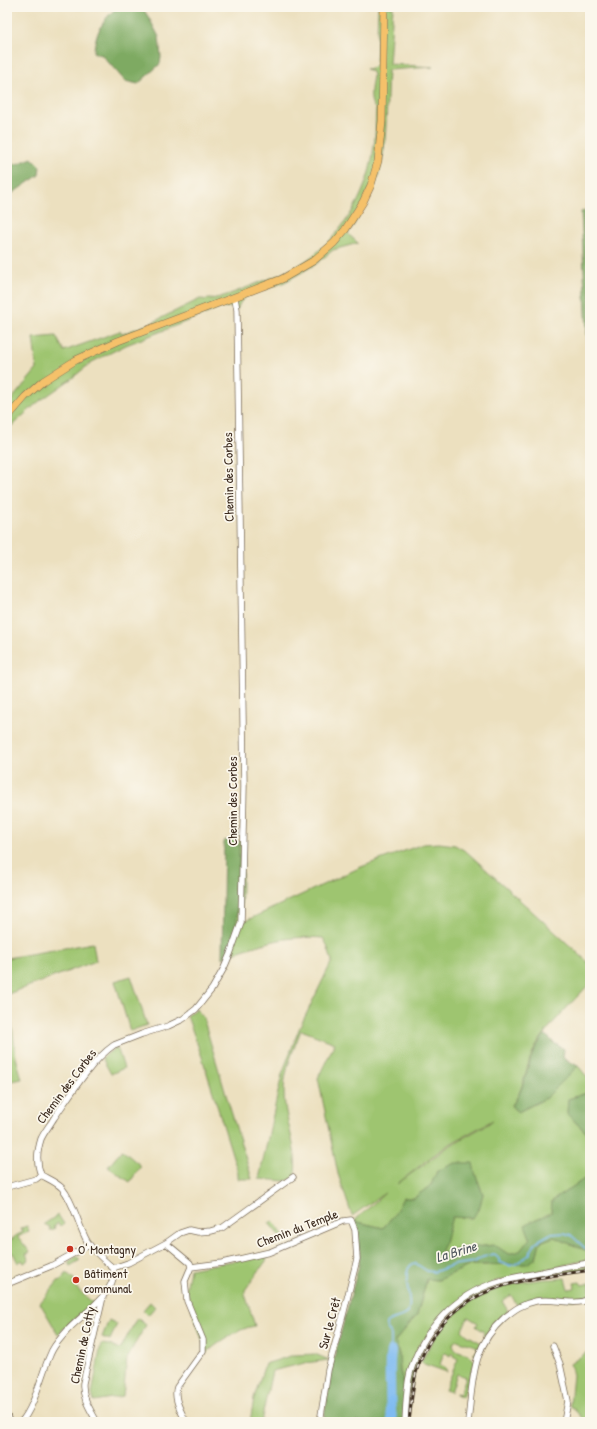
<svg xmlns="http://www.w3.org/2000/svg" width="597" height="1429" font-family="'Patrick Hand',sans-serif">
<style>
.green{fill:#9ec570;stroke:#6c7847;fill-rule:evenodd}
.forest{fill:#7eaa62;stroke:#5c6a40}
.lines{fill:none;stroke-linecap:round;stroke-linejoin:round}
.stream{stroke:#7fbbf1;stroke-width:1.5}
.river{stroke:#7fbbf1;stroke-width:10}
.minor-casing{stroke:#796a56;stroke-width:7}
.major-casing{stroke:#796a56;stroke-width:8}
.minor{stroke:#fff;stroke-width:5.5}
.major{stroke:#f5c16b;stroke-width:7}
.rail-casing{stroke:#3b2a1e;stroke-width:3}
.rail{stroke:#fbf7ec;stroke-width:1.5;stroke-dasharray:4.5;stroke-linecap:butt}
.poi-dot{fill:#c8321e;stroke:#fbf7ec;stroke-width:1.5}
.labels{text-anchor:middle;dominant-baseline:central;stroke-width:3.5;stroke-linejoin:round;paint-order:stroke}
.street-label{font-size:13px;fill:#3b2a1e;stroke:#fbf7ec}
.poi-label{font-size:13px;fill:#3b2a1e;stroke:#fbf7ec;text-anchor:start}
.water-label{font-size:14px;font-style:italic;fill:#4f565d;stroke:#fbf7ec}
</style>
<rect width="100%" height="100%" fill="#fbf7ec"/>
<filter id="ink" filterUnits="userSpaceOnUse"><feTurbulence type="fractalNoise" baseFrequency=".025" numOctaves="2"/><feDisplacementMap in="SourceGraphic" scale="8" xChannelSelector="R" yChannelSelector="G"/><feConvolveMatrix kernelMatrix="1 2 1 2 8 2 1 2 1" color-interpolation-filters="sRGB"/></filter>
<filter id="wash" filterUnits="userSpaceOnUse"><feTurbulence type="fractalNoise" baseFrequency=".012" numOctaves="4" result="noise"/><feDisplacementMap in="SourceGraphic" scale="16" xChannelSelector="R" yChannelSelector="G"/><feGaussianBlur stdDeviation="0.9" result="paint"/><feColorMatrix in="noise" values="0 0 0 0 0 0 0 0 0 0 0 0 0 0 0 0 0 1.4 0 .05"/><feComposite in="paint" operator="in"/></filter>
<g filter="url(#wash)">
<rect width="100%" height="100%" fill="#ece0bf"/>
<path class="green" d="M378,7H393L389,64L433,67L388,70C386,101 388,145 379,174C372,196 360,215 348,234L358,243L333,250L316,264L285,282L245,297L240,303L237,310L230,307L221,308L126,345L92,362L71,379L37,403L7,430V405L37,369L33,338L56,336L64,351L120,331L122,334L151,323L200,299C214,302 240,290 253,285C273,277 294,270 311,257C347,229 369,191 374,146C376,134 375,121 376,109C367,102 372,85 373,75L371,71L366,69L372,68L376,64Z
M243,839L241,923L361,867L423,844L439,843L455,845L467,852L590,964V983C573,1002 544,1029 533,1052C525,1068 524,1092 511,1106L518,1112L546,1098L578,1066L589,1079L590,1078V1092L568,1099L567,1114L590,1136V1165L588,1168L590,1175L552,1201L551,1213L534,1220L531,1238L520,1251L508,1254L494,1245L465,1248L438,1254L445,1242L452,1216L472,1218L483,1194L475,1173L437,1171L431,1185L414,1198H403L394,1215L383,1228L354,1221L385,1193L352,1216L338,1174L318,1078L335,1043L301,1030C294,1049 285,1068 284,1089C283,1118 299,1148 295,1177L286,1181L259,1179L282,1074L299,1029L332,961L326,943L323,938C286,935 265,943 230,954L239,896V842ZM493,1120L488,1124L449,1146L397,1184L430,1158L448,1145Z
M93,943L96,961L8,994L16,1057L22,1079L7,1082V958Z
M131,976L147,1025L130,1031L115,981Z
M196,1009L203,1017L227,1098L252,1179H238V1173L202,1057L187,1016Z
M115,1048L118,1050L124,1068L111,1074L102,1058Z
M122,1150L141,1166L130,1182L108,1167Z
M58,1215L64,1224L60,1226L58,1223L54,1226L55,1228L53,1230H49L50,1227L44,1224Z
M273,1221L284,1236L281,1238L269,1223Z
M27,1226L29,1231L18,1237L30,1252L26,1254L29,1260L24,1263L22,1260L18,1263L13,1253L7,1255V1243L17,1235L23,1232L21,1228Z
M554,1237L590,1252V1259L496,1281L455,1304L420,1344L407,1395L400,1371L399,1354L395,1341L417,1315L427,1279L438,1280L471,1265H489L536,1258L540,1242Z
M265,1255L267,1257L266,1261L245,1290V1294L255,1326C238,1328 218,1343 205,1354L204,1346L186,1290L190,1269Z
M77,1256L80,1260L70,1266L68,1262Z
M590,1265V1268L510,1282C465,1295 431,1322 416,1367C410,1385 409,1404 408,1422C409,1404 409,1385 414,1367C427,1328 459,1297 497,1284Z
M67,1273L76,1281L73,1285L93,1303L58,1334L40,1303L59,1280L60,1281Z
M565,1278L568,1289L575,1288L574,1283L580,1282L582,1285L590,1283V1295L573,1300L533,1298L517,1305L511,1295L502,1301L508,1311L492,1325L485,1336L483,1335L484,1332L476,1326L478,1323L468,1317L462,1330L467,1335L483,1344L477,1357L474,1354V1352L476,1353L478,1347L457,1340L454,1342L453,1345L455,1350L468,1354L475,1361L463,1397L456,1394V1393L460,1394L466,1377L457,1374L451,1392L445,1390L458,1359L453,1356V1353L452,1352L450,1356L446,1353L443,1354L440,1365L445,1367L447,1372L421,1363C447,1306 485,1285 546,1279C552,1279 558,1279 565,1278Z
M150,1302L155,1307L148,1315L143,1310Z
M137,1318L146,1325L133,1347L127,1359L123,1396L94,1401L92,1394L101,1344L110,1345L119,1349L122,1346Z
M109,1320L117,1324L110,1340L102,1337Z
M590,1350V1422H586L570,1405L573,1375L570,1364Z
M315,1354L329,1360L305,1363L272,1371L261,1422H250L254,1398L265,1364L294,1355Z"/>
<path class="forest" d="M118,7H142L149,18L159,37L161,57L160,64L138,84L125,81L102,55L94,53C94,35 104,17 118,7Z
M32,158L40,166L39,175L7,197V163L17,164Z
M590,208V376L589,374L581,212Z
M233,839L239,842V896L235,934L226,957L222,958L224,841Z
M545,1034L554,1043L564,1049L563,1058L578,1066L546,1098L518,1112L511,1106C523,1095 526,1068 533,1053C536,1046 541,1040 545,1034Z
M590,1092V1136L567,1114L568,1099Z
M455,1163H473L475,1173L483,1194L480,1206L473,1218L452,1217L445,1242L439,1254L465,1248L495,1245L508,1254L520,1251L530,1238L525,1225L534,1220L551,1213L552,1201L590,1175V1252L554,1237L540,1242L536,1258L527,1264L471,1265L438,1280L427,1279L417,1315L395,1341L399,1354L400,1371L407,1395L404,1422H323L333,1362L359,1265C360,1250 358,1235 354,1221L383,1228L394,1215L403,1198H414L431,1185L437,1171Z"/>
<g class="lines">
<path class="stream" d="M391,1351V1335L386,1326V1323C391,1317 406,1319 409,1309C412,1297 399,1267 415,1263L427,1271L434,1272L453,1265L474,1262L483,1257L494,1254L499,1259L500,1262L509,1266L516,1264L529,1255L536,1242L550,1234L564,1233L571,1235L586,1249L590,1250"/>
<path class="river" d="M391,1351C389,1363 390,1372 390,1383C391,1397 389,1409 393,1422"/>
</g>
</g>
<g filter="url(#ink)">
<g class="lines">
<g class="minor-casing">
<path id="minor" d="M7,1187L36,1179L41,1175C36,1162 37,1152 41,1139C44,1132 50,1125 54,1118C70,1095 91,1061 114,1045L142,1034L168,1026L183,1019L196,1009L212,989L224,968L230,954L241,923L244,786L237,310L235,298
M166,1243L190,1263L191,1267L222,1263L270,1252L343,1221L351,1220L355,1230L357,1259L343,1315L328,1370L320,1422
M113,1268L128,1263L166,1243L180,1233L189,1230L198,1232L211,1231L222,1228L293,1177
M7,1284L51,1266L89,1245
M553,1346L560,1364L568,1401L564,1422
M7,1415L9,1422
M21,1422C35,1407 41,1374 50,1355C53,1346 60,1339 66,1332C78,1317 120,1291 113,1268C106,1262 92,1249 87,1241C78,1225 74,1202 62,1188C56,1182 48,1179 41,1175
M97,1422C90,1409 82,1398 83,1383L103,1297
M186,1422C181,1411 173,1398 177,1387L203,1351V1340L187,1301L185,1281L191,1267
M405,1422C406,1406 406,1389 410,1373C422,1331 454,1295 497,1282C509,1278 521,1276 533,1274C552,1270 571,1266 590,1263
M468,1422C473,1382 471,1347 504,1318C515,1309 522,1304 536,1301C554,1297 572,1307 590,1299"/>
</g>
<g class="major-casing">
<path id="major" d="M7,418L25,397L43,381L76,360L118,341L282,279L313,261L334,243L345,230L363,202L371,185L378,161L382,121L384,7"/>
</g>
<use href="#minor" class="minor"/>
<use href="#major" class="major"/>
<g class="rail-casing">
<path id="rail" d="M409,1422C411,1406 412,1389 416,1373C427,1334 457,1301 497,1288C526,1278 559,1275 590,1270"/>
</g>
<use href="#rail" class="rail"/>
</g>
</g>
<g class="poi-dot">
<circle cx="70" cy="1249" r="4"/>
<circle cx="76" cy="1280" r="4"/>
</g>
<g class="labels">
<g class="street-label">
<text transform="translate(228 477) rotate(-91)">Chemin des Corbes</text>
<text transform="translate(232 801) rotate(-90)">Chemin des Corbes</text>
<text transform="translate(66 1086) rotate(-53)">Chemin des Corbes</text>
<text transform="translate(297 1228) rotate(-21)">Chemin du Temple</text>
<text transform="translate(329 1323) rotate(-75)">Sur le Crêt</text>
<text transform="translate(82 1345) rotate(-78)">Chemin de Cotty</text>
</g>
<g class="poi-label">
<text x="78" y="1249">O' Montagny</text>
<text x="84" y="1273">Bâtiment<tspan x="84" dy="15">communal</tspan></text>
</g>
<g class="water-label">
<text transform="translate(456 1251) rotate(-17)">La Brine</text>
</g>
</g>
<rect width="597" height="1429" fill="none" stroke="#fbf7ec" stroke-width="24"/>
</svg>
